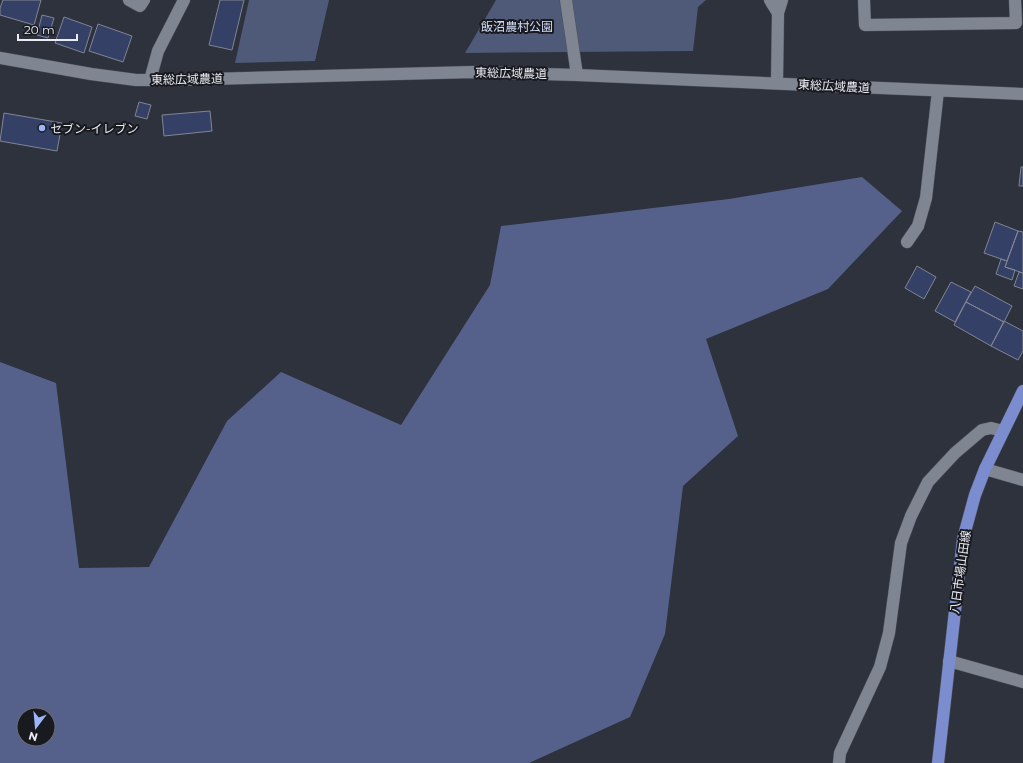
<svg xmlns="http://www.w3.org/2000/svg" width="1023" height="763" font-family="Montserrat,'Noto Sans JP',sans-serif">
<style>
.green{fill:#4f5978}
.forest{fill:#55618a;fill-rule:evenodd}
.building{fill:#354067;stroke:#818593}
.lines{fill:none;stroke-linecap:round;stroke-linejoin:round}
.minor-casing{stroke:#4d505a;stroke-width:13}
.major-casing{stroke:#4d505a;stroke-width:13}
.minor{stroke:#808592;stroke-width:12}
.major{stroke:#7b8ccf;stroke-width:12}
.poi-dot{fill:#9eb4fd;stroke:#181a1f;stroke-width:1.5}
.labels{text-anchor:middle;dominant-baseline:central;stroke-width:4;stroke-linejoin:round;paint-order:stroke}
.park-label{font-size:12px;fill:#d3dcf8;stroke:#181a1f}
.street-label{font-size:12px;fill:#eaecf4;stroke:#181a1f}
.poi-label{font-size:12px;fill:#eaecf4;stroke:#181a1f;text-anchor:start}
</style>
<rect width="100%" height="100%" fill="#2e323d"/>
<path class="green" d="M249,0H329L315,61L235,63Z
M496,0H706L698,7L693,51L465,53Z"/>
<path class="forest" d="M862,177L902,211L828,289L706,339L738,436L683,486L665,634L630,717L529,763H0V362L56,383L79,568L149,567L227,421L281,372L401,425L490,285L501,226L729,199ZM24,715H48V739H24Z"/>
<path class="building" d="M3,0H41L34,25L0,15V8Z
M220,0H244L232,50L209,45Z
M42,15L54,18L48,38L37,35Z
M64,17L92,27L84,53L55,43Z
M98,24L132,36L123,62L89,51Z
M139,102L151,105L147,119L135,116Z
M210,111L212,131L164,136L162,115Z
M4,113L62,123L57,151L0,141Z
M1021,167H1023V186H1019Z
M995,222L1018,231L1007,261L984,253Z
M1018,231L1023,232V273L1005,267Z
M1001,259L1007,261L1005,267L1015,270L1012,280L996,274Z
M917,266L936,277L924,299L905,288Z
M1019,272L1023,273V289L1014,286Z
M951,282L971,292L955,322L935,311Z
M975,286L1012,306L1004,322L966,302Z
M966,302L1004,322L991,346L954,325Z
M1004,321L1023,331V351L1018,360L991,346Z"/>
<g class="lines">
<g class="minor-casing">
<path id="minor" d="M129,0L140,6L144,0
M566,0L577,75
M770,0L778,13
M864,0L865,25L1016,23L1015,0
M0,58L91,74L136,80H171L473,72L577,75L1023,94
M150,80L158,51L184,0
M777,83L778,13L782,0
M907,242L918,226L926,198L938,91
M985,469L1023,480
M949,661L1023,682
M839,763L840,753L880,667L889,633L901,543L911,516L928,482L955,453L982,430L991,428L1003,431"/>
</g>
<g class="major-casing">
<path id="major" d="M938,763L963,539L975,495L985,469L1023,391"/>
</g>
<use href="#minor" class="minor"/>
<use href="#major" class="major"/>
</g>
<circle class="poi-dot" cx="42" cy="128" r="4"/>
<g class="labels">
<g class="park-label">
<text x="517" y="26">飯沼農村公園</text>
</g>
<g class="street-label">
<text transform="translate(511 73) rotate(1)">東総広域農道</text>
<text transform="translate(187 79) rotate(-1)">東総広域農道</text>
<text transform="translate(834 86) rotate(3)">東総広域農道</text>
<text transform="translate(960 572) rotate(-82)">八日市場山田線</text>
</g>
<g class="poi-label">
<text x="50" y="128">セブン-イレブン</text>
</g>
</g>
<g transform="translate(36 727) rotate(196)"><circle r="19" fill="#181a1f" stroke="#6c6e74"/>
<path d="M0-3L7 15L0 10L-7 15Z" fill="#9eb4fd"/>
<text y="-6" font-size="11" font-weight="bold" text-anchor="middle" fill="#eaecf4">N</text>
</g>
<path d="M18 34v6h59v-6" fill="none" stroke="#eaecf4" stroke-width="2"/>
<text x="24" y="34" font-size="12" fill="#eaecf4" stroke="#181a1f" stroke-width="3" paint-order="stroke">20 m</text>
</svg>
